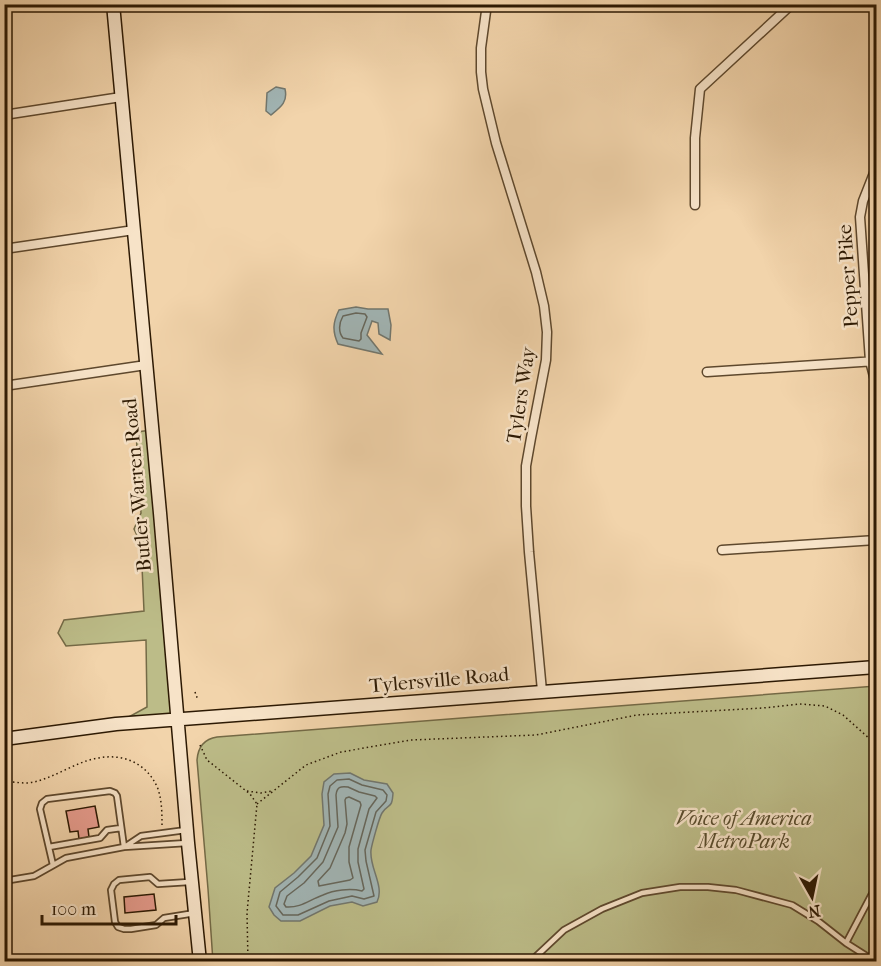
<svg xmlns="http://www.w3.org/2000/svg" width="881" height="966" font-family="'IM FELL French Canon',serif">
<style>
.green{fill:#bcbc88;stroke:#746a46;stroke-width:1.5}
.water{fill:#a1b5b5;stroke:#72776e;stroke-width:1.5}
.lines{fill:none;stroke-linecap:round;stroke-linejoin:round}
.shore{stroke:#66675c;stroke-width:1.5}
.building{fill:#e79c8e;stroke:#2c1903;stroke-width:1.5}
.lane-casing{stroke:#5e482d;stroke-width:8}
.street-casing{stroke:#5e482d;stroke-width:11}
.secondary-casing{stroke:#2c1903;stroke-width:15}
.path{stroke:#2c1903;stroke-width:1.5;stroke-dasharray:1.5 3;stroke-linecap:butt}
.lane{stroke:#f7e3c8;stroke-width:4.5}
.street{stroke:#f7e3c8;stroke-width:8}
.secondary{stroke:#f7e3c8;stroke-width:12}
.labels{text-anchor:middle;dominant-baseline:central;stroke-width:5;stroke-linejoin:round;paint-order:stroke}
.street-label{font-size:20px;fill:#2c1903;stroke:#f7e3c8}
.park-label{font-size:20px;font-style:italic;fill:#574a2b;stroke:#f7e3c8}
</style>
<rect width="100%" height="100%" fill="#f2d4ab"/>
<filter id="stains"><feTurbulence type="fractalNoise" baseFrequency=".00333" numOctaves="4"/><feColorMatrix values="0 0 0 0 .2 0 0 0 0 .09 0 0 0 0 .02 0 0 0 .5 -.17"/></filter>
<radialGradient id="worn" r=".72"><stop offset=".6" stop-color="#630" stop-opacity="0"/><stop offset="1" stop-color="#630" stop-opacity=".3"/></radialGradient>
<path class="green" d="M152,430L178,720L116,724L147,707L146,640L66,646L58,633L64,620L144,611L141,544L134,529L141,513L136,432Z
M876,686V961L213,962L208,889L197,760C198,747 204,739 217,737Z"/>
<path class="water" d="M276,87L285,89C288,102 281,107 271,115L266,111L267,93Z
M356,307L368,309H388L391,325L390,340L379,334L378,323L372,321L367,335L382,354L338,344C332,331 333,322 339,310Z
M350,773L364,780L387,784L393,793C392,810 389,802 382,813C379,818 372,844 371,850C369,868 385,886 377,902L363,906L352,902L330,906L300,921H281L274,915L269,907L275,888L294,873L311,856L324,825L322,794L324,782L334,774Z"/>
<g class="lines">
<path class="shore" d="M356,313L365,314L367,317L361,333V339L359,341L343,338C338,332 339,323 343,316Z
M349,779L362,785L383,790L387,795L386,801L376,812L365,850L366,861L374,896L364,899L352,896L329,901L298,915H283L276,906L280,892L298,877L317,858L330,826L328,794L330,786L337,780Z
M348,787L359,792L375,796L377,798L369,809L358,849V862L364,889L362,891C350,888 334,890 323,895C309,900 301,908 286,907L284,904L287,896L304,883L323,862L338,827L336,795C337,787 340,786 348,787Z
M349,797L360,802L361,805L349,847V862L353,878L350,880L319,886L318,881L330,868L345,833L347,824L345,800L346,798Z"/>
</g>
<path class="building" d="M95,806L99,827L88,829L89,837L79,839L78,831L70,832L66,811Z
M154,894L156,910L125,913L124,897Z"/>
<g class="lines">
<g class="lane-casing">
<path id="lane" d="M126,846L141,836L186,830
M49,847L100,838L107,830L121,828
M4,856L9,881
M53,865L40,809L42,803L47,799L110,791L115,793L117,796L124,847
M4,881L34,876L66,858L124,847L187,843
M189,882L158,884L150,877L119,880L114,884L111,890L115,922L118,927L124,929H131L156,925L164,918L195,913
M846,943L876,886
M530,962L564,930L602,909L642,893L680,887H708L736,890L792,905L818,921L846,943L876,962"/>
</g>
<g class="street-casing">
<path id="street" d="M487,4L481,48V72L483,89L496,143L536,272L544,306L547,332L546,360L531,438L526,466V506L529,552L542,691
M4,115L121,97
M876,168L863,201L860,217L870,361L876,384
M695,205V138L700,89L792,4
M4,249L134,230
M707,372L876,361
M4,386L146,365
M722,550L876,540"/>
</g>
<g class="secondary-casing">
<path id="secondary" d="M113,4L160,513L188,843L200,962
M4,739L116,724L876,667"/>
</g>
<path class="path" d="M195,692L198,700
M200,745L207,760L250,794L257,804L247,913L248,962
M4,781C12,782 20,783 28,783C52,780 74,762 98,758C124,753 148,764 158,789C162,801 162,814 162,826
M247,791L261,793L272,791
M257,804L306,765L341,752L411,740L536,735L637,715L763,708L800,704L825,706L843,715L871,740H876"/>
<use href="#lane" class="lane"/>
<use href="#street" class="street"/>
<use href="#secondary" class="secondary"/>
</g>
<g class="labels">
<g class="street-label">
<text transform="translate(848 276) rotate(-94)">Pepper Pike</text>
<text transform="translate(521 395) rotate(-81)">Tylers Way</text>
<text transform="translate(137 485) rotate(-95)">Butler Warren Road</text>
<text transform="translate(439 680) rotate(-5)">Tylersville Road</text>
</g>
<g class="park-label">
<text x="744" y="818">Voice of America<tspan x="744" dy="23">MetroPark</tspan></text>
</g>
</g>
<rect width="881" height="966" fill="none" stroke="#f2d4ab" stroke-width="24"/>
<rect x="6" y="6" width="869" height="954" fill="none" stroke="#2c1903" stroke-width="3"/>
<rect x="12" y="12" width="857" height="942" fill="none" stroke="#2c1903" stroke-width="1.5"/>
<g transform="translate(812 897) rotate(171)" stroke="#f7e3c8" stroke-width="4.5" paint-order="stroke">
<path d="M0-4.5L10 22L0 15L-10 22Z" fill="#2c1903"/>
<text y="-9" font-size="16" font-weight="bold" text-anchor="middle" fill="#2c1903">N</text>
</g>
<path d="M42 915v9h134v-9" fill="none" stroke="#2c1903" stroke-width="3"/>
<text x="51" y="915" font-size="18" fill="#2c1903" stroke="#f7e3c8" stroke-width="4.5" paint-order="stroke">100 m</text>
<rect width="100%" height="100%" filter="url(#stains)"/>
<rect width="100%" height="100%" fill="url(#worn)"/>
</svg>
